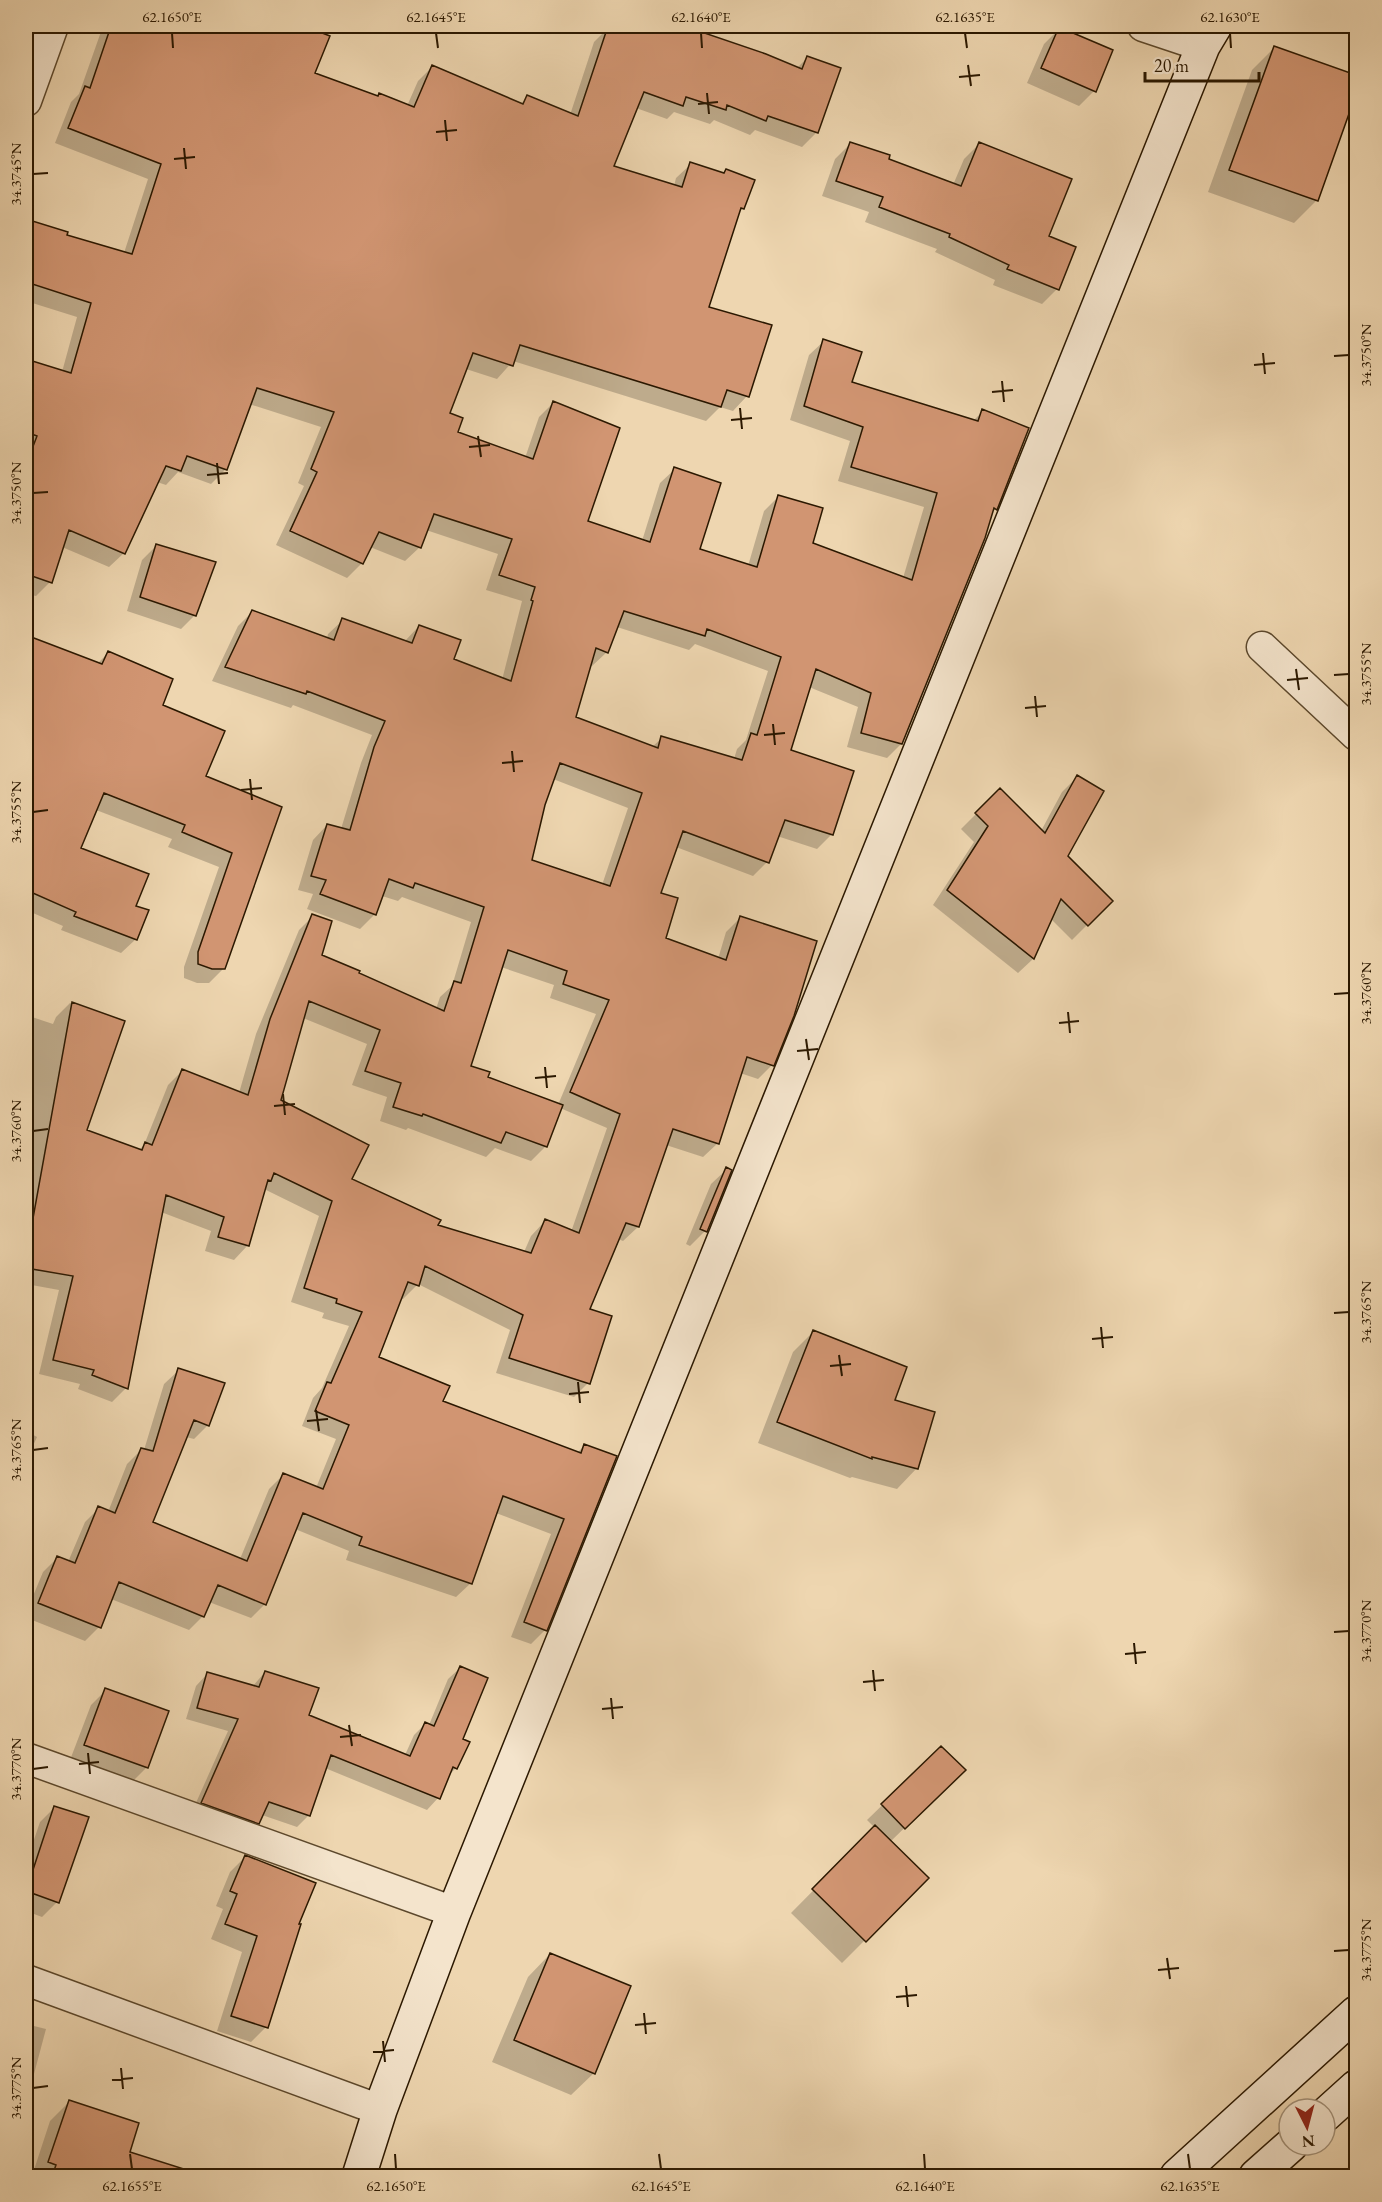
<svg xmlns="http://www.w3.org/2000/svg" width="1382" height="2202" font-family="'EB Garamond',serif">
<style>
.shadow{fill:#0003;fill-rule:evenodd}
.building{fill:#d19572;stroke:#2b1800;stroke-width:1.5;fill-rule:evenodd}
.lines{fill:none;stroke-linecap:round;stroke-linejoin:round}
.street-casing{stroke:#5c482c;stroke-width:33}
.secondary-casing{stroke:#2b1800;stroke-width:36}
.street{stroke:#f4e4cc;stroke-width:30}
.secondary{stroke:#f4e4cc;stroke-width:33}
.ticks{fill:none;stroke:#2b1800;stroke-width:2}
.neatline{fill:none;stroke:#2b1800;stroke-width:2}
.ticks-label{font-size:15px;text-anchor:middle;fill:#2b1800}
</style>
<rect width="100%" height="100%" fill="#eed6b0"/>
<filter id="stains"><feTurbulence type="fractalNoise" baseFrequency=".00333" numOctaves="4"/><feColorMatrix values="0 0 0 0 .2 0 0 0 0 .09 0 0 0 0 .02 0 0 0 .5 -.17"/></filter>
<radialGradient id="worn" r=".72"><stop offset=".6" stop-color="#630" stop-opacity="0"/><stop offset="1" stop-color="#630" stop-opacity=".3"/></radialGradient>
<path class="shadow" d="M103,26H300L328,37L313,74L407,106L418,81L432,67L520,105L527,97L570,115L594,42L602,34L606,26H681L797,68L807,58L817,132L802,147L755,130L750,135L714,120L710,124L674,112L667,119L636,108L612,167L674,186L676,178L691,164L723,174L726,171L743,208L738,213L707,308L747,396L733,411L720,407L706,421L513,361L497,379L466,369L448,414L456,433L525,458L539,417L554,402L586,522L642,541L660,483L675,469L698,550L748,566L764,511L779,496L811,544L903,578L924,507L838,481L850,441L790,420L809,355L824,341L850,383L973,421L983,411L995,509L991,514L901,744L887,758L847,747L858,707L809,687L789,751L832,834L817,849L777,836L767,862L753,876L676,847L659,894L664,939L718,959L726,932L740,918L772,1065L758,1079L740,1073L718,1143L703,1157L666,1145L638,1227L623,1241L618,1239L588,1310V1383L574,1397L496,1373L510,1330L418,1284L403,1299L400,1298L377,1358L441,1402L577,1453L585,1445L545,1630L531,1644L511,1637L551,1534L496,1513L471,1583L456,1597L346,1560L349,1551L295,1529L265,1604L251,1618L209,1602L203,1616L189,1630L111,1599L99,1627L85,1641L32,1620L26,1634V1613L43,1572L57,1558L68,1562L85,1522L99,1508L108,1512L127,1464L142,1449L144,1450L164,1384L179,1370L208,1425L194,1439L186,1437L151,1523L240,1559L269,1489L283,1475L316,1488L336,1439L302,1426L313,1398L322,1388L349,1326L322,1318L324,1313L291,1302L319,1216L264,1189L248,1245L234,1260L205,1251L211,1231L161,1212L126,1388L112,1402L78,1389L80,1384L39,1374L59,1290L26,1284V1015L53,1024L56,1017L70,1003L123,1022L85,1131L139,1150L144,1145L168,1085L182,1071L239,1093L256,1034L299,930L313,916L320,956L436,1009L440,997L452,986L471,922L402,897L398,901L382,896L375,914L360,929L307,909L313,894L298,890L313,840L327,825L341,829L361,763L372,735L293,705L291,708L212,681L238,626L252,612L327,639L328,634L343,620L405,641L419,626L452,660L502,680L522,601L486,590L498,554L426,530L420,547L405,561L370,547L362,563L347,578L276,545L304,486L298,483L321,427L249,404L226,469L211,484L178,472L166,485L157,482L124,553L109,567L62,547L50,582L36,596L27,594L26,599V360L62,372L77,317L26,301V220L66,233L65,236L124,253L148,179L55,143L71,102L79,94ZM617,627L689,650L695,644L768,671L746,740L737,749L734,759L662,738L652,747L575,718L590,665L592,666L607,652ZM553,779L628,808L602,885L530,861L544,805ZM501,967L554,985L550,998L596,1014L558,1105L486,1078L470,1067ZM303,1018L367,1044L352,1085L387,1097L380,1121L406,1130L408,1128L486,1157L495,1148L531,1161L546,1146L560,1108L607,1128L571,1232L545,1221L531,1236L524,1252L436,1226L350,1180L279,1101Z
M1059,29L1094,91L1079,106L1027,83L1044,44Z
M1275,47L1356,76V90L1317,200L1294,223L1208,192L1252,70Z
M850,144L953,185L964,159L979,144L1047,237L1057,289L1042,304L993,285L995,280L935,252L937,249L865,222L869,212L822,196L835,159Z
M156,546L195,615L181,629L127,611L142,560Z
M26,636L97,664L108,653L161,706L204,777L280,807L223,969L209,983H197L184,978V967L219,867L168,847L172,839L96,810L79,848L134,907L136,939L121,953L61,930L63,926L26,910V832L33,813L26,810Z
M1077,777L1066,856L1111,901L1072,940L1051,919L1033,959L1018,973L933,905L974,842L961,829L1000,790L1041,831L1062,792Z
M727,1169L705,1231L690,1246L686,1244L711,1184Z
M813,1332L893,1401L917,1468L897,1489L852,1477L850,1478L758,1443L793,1352Z
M26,1431L37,1437L26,1461Z
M460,1668L456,1768L447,1777L438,1798L427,1810L325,1768L309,1815L297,1827L262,1815L258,1823L247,1834L191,1814L228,1731L186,1719L196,1686L207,1674L253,1686L265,1672L308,1716L405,1755L414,1735L425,1724L429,1725L448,1679Z
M106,1690L147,1767L132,1782L70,1760L91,1705Z
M941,1748L964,1770L890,1842L927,1878L842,1963L791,1913L875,1828L867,1820Z
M55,1807L57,1902L42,1917L26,1911V1863L40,1822Z
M245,1857L297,1925L266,2027L251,2042L217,2031L242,1952L211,1939L223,1909L216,1906L230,1872Z
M550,1954L594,2073L571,2095L492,2062L528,1977Z
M26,2024L46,2029L34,2074L26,2081Z
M69,2102L128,2153L202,2176H32L50,2121Z"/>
<path class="building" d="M111,26H304L330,36L315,73L378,96L379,93L414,107L432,65L523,104L527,95L578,116L608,26H684L766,54L802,69L807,56L841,68L818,133L768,116L766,121L727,105L726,110L686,97L683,106L644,92L614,166L682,187L690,162L724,173L726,169L755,180L744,209L741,208L709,307L772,325L749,397L727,390L721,407L520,345L513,366L473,353L450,413L463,418L458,432L533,459L553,401L620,428L588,521L650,542L674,467L721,483L700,549L757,567L778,495L823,508L813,543L912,580L937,493L851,467L863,427L804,406L823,339L862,352L852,382L978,421L982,409L1029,428L997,510L994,508L985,538L902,744L861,733L871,693L816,669L791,750L854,771L833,835L785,820L769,863L683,831L661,893L678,898L666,938L726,960L740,916L817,941L794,1016L774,1066L747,1057L719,1144L673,1129L639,1227L626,1223L590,1309L612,1316L590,1384L509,1358L523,1315L425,1266L419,1286L408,1282L379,1357L450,1386L443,1401L581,1453L584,1444L617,1456L547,1631L524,1622L564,1519L503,1496L472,1584L359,1545L362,1537L303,1513L266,1605L218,1585L204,1617L119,1582L101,1628L38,1603L57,1556L75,1563L98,1506L115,1513L141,1448L153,1451L178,1368L225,1383L209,1426L194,1420L153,1522L247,1561L283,1473L323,1489L349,1425L315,1411L327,1382L331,1383L362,1312L336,1303L337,1299L304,1288L332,1201L274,1173L271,1181L268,1180L249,1246L218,1237L224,1217L166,1195L128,1389L92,1375L94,1370L53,1360L73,1276L26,1268V1257L72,1002L125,1021L87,1130L142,1150L145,1142L152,1145L182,1069L248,1095L270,1019L312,914L332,921L322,955L360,971L359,973L444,1011L454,981L461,983L484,907L415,883L413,888L389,879L376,915L320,894L326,880L311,876L327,824L350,830L374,747L385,721L307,691L306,694L225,667L252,610L334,640L342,618L412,643L419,625L461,640L454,659L511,681L533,601L531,600L535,587L499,575L512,539L434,514L421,548L379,532L363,564L290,531L317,472L311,469L334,412L257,388L227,470L187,456L181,471L166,466L125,554L69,530L52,583L26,574V465L37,436L26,432V359L71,373L91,303L26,282V219L68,232L67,235L132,254L161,164L68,128L85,86L90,88ZM624,611L705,636L707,629L781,657L757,735L751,733L742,760L661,736L658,748L576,717L596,648L608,653ZM560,763L642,793L610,886L532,860L545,805ZM508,950L567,971L563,984L609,1000L570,1092L620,1114L579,1233L545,1219L531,1253L438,1225L441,1220L352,1179L369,1145L281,1100L309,1001L380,1030L365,1071L401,1083L393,1107L422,1116L423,1114L501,1143L506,1132L547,1147L563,1105L488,1077L490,1072L471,1066Z
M1059,27L1113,50L1096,92L1041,68Z
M1274,46L1356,75V94L1318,201L1229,170Z
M850,142L890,155L889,159L961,186L979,142L1072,179L1049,236L1076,247L1059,290L1007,269L1009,265L949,237L950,234L879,207L883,197L836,181Z
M156,544L216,562L196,616L140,597Z
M26,635L102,664L108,651L173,679L163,705L225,731L206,776L282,807L225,969H212L198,964V952L232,853L182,832L185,825L104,793L81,848L149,874L136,906L149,910L137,940L74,916L76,912L26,890Z
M1077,775L1104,791L1068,856L1113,901L1088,926L1061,899L1034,959L947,890L988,826L975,813L1000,788L1045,833Z
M726,1167L732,1170L707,1232L700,1229Z
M813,1330L907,1367L895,1400L935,1412L918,1469L872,1457V1459L777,1422Z
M460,1666L488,1678L463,1739L470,1742L457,1769L453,1767L440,1799L331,1755L310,1816L269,1802L259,1824L201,1803L238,1719L197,1708L207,1672L259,1687L265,1671L319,1688L309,1715L410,1756L425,1722L434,1726Z
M105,1688L169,1711L148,1768L84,1745Z
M941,1746L966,1770L905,1829L881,1804Z
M54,1806L89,1817L59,1903L26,1891Z
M875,1825L929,1878L866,1942L812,1889Z
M245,1855L316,1883L299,1924H301L268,2028L231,2016L257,1936L225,1924L237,1894L230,1891Z
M550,1953L631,1986L595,2074L514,2040Z
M69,2100L139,2123L130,2152L187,2170L186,2176H52L56,2165L48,2162Z"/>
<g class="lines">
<g class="street-casing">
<path id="street" d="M1143,26L1203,46
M26,101L53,26
M1262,647L1356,735
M26,1758L454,1912
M26,1980L380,2110"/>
</g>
<g class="secondary-casing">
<path id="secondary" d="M1325,2115L1356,2087
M359,2176L380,2110L454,1912L1203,46L1215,26
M1177,2176L1356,2013
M1256,2176L1291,2145"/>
</g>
<use href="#street" class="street"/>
<use href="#secondary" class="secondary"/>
</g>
<path class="ticks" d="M172,33L173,48M436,33L438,48M701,33L702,48M965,33L967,48M1230,33L1231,48M968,65L971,86M959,77L980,75M707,93L709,114M698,104L718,102M445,120L447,141M436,132L457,130M184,148L186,169M174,159L195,157M33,174L48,173M1263,353L1265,374M1334,356L1349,355M1254,365L1275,363M1002,381L1004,402M992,392L1013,390M740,408L742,429M731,420L752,418M478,436L481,457M469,447L490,445M217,463L219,484M207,475L228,473M33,493L48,492M1296,669L1299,690M1334,675L1349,674M1287,680L1308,678M1035,696L1037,717M1025,708L1046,706M773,724L775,745M764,735L785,733M512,751L514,772M502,763L523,761M250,779L252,800M241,790L262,788M33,812L48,810M1334,994L1349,993M1068,1012L1070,1033M1059,1023L1079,1021M806,1039L809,1060M797,1051L818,1049M545,1067L547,1088M535,1078L556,1076M283,1094L285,1115M274,1106L295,1104M33,1131L48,1129M1334,1313L1349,1312M1101,1327L1103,1348M1092,1339L1113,1337M839,1355L842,1376M830,1366L851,1364M578,1382L580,1403M569,1394L589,1392M316,1410L319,1431M307,1421L328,1419M33,1450L48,1448M1334,1632L1349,1631M1134,1643L1136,1664M1125,1654L1146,1652M873,1670L875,1691M863,1682L884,1680M611,1698L613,1719M602,1709L623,1707M349,1725L352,1746M340,1737L361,1735M88,1753L90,1774M79,1764L99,1762M33,1769L48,1767M1334,1951L1349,1950M1167,1958L1170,1979M1158,1970L1179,1968M906,1986L908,2007M896,1997L917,1995M644,2013L646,2034M635,2025L656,2023M383,2041L385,2062M373,2052L394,2050M121,2068L123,2089M112,2080L133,2078M33,2088L48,2086M130,2154L132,2169M395,2154L396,2169M659,2154L661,2169M924,2154L925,2169M1188,2154L1190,2169"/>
<rect width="1382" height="2202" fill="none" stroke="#eed6b0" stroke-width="66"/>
<g transform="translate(1307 2127) rotate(174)"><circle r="28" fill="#f4e4cc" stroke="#a4927a" stroke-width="1.5"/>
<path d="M0-4.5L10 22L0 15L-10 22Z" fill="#8f2418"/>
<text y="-9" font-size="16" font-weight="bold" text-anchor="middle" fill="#2b1800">N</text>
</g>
<path d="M1145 72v9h114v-9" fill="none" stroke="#2b1800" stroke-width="3"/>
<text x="1154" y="72" font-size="18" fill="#2b1800" stroke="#f4e4cc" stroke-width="4.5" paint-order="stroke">20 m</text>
<rect x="33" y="33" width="1316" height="2136" class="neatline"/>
<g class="ticks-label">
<text x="172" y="22">62.1650°E</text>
<text x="436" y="22">62.1645°E</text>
<text x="701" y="22">62.1640°E</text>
<text x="965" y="22">62.1635°E</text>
<text x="1230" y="22">62.1630°E</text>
<text transform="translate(16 174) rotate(-90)" y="5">34.3745°N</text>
<text transform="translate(1366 355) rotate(-90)" y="5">34.3750°N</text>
<text transform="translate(16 493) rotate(-90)" y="5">34.3750°N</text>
<text transform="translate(1366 674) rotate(-90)" y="5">34.3755°N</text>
<text transform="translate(16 812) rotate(-90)" y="5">34.3755°N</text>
<text transform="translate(1366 993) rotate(-90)" y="5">34.3760°N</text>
<text transform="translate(16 1131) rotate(-90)" y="5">34.3760°N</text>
<text transform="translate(1366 1312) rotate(-90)" y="5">34.3765°N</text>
<text transform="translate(16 1450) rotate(-90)" y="5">34.3765°N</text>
<text transform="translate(1366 1631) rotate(-90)" y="5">34.3770°N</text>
<text transform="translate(16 1769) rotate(-90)" y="5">34.3770°N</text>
<text transform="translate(1366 1950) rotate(-90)" y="5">34.3775°N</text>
<text transform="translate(16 2088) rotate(-90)" y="5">34.3775°N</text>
<text x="132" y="2191">62.1655°E</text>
<text x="396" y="2191">62.1650°E</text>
<text x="661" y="2191">62.1645°E</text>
<text x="925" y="2191">62.1640°E</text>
<text x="1190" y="2191">62.1635°E</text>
</g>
<rect width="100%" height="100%" filter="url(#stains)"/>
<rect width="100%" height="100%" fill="url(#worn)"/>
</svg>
